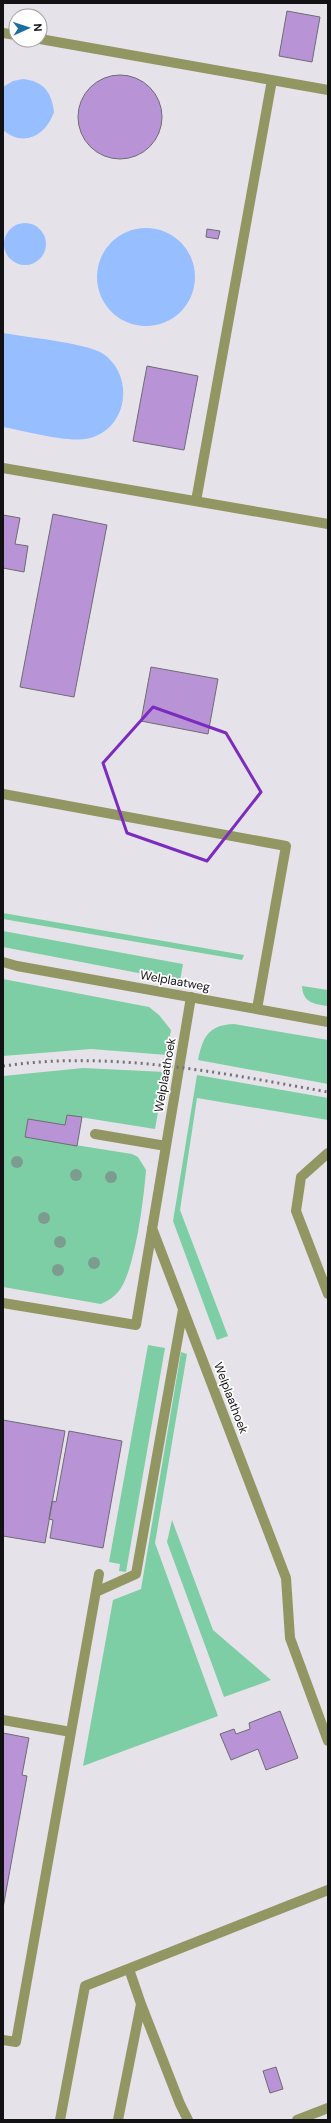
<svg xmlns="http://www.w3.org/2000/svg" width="331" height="2123" font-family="'DM Sans',sans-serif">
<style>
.green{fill:#7dcea4}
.water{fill:#97beff}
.building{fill:#b894d7;stroke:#6f6b72}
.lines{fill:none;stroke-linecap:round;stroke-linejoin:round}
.service{stroke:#919662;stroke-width:10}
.tertiary{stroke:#919662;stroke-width:10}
.rail{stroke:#747177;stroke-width:3;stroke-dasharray:2 4;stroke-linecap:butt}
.tree{fill:#7d9c90}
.marked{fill:none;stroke:#7b2cbf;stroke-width:3;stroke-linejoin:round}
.labels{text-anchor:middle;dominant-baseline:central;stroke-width:3.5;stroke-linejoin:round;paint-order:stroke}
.street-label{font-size:12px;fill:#121114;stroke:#fff}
</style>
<rect width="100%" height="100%" fill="#e6e2ea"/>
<path class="green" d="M3,913L244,955L242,960L3,919Z
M3,931L183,964L180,981L3,947Z
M3,979L149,1007L159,1015L171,1030L167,1055L91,1049L3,1056Z
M302,986L328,990V1006C314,1004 303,1003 302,986Z
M234,1024L328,1040V1084L198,1060C203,1037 208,1025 234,1024Z
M83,1068L165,1072L155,1129L67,1115L65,1125L28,1119L25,1137L132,1154L138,1157L146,1170C144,1197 135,1273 118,1292C113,1298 107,1301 101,1304L3,1287V1076Z
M197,1075L328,1098V1120L197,1098L180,1210L228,1336L217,1340L173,1221Z
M148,1345L165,1348L126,1572L119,1571L120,1564L109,1562Z
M181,1352L187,1354L155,1543L218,1716L83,1766L113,1600L141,1589Z
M172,1520L213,1630L271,1680L224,1697L167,1542Z"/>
<path class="water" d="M23,79C43,81 52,92 54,112C46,135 24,148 3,130V87L13,81Z
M4 244a21 21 0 1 1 42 0a21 21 0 1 1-42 0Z
M97 277a49 49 0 1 1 98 0a49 49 0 1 1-98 0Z
M3,333C25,337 85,343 102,353C137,376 127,433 85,439C64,442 25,431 3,427Z"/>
<path class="building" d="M287,11L320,17L312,62L279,56Z
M78 117a42 42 0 1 1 84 0a42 42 0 1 1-84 0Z
M207,229L220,231L218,239L206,237Z
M147,366L198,376L184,450L133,441Z
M53,514L107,525L74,697L20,687Z
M3,515L20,518L15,544L28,546L24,572L3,568Z
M151,667L218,679L208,734L141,721Z
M67,1115L82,1117L77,1146L25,1137L28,1119L65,1125Z
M3,1420L65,1431L45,1543L3,1536Z
M69,1431L122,1441L103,1548L50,1538L53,1520L49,1519L52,1501L56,1502Z
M280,1711L298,1758L266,1770L258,1749L231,1760L220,1734L234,1729L236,1734L250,1729L249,1723Z
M3,1733L29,1738L22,1775L27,1776L3,1908Z
M276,2067L283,2089L270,2093L263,2071Z"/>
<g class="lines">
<path class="service" d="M3,33L16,35
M40,39L328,90
M3,468L328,524
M196,501L272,80
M3,794L286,846L257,1009
M95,1134L166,1146
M328,1153L301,1177L296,1211L328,1294
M152,1228L286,1578L290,1638L328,1741
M3,1303L136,1325L191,997
M96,1592L136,1574L183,1309
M3,1720L71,1732
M141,2004L180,2104L188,2120
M3,2040L16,2042L99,1574
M60,2120L85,1986L328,1890
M118,2120L141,2004L129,1969
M297,2120L328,2108"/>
<path class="tertiary" d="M3,962L17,966L328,1022"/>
<path class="rail" d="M3,1066C112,1050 221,1073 328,1092"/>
</g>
<g class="tree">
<circle cx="17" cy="1162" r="6"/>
<circle cx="76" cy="1175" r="6"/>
<circle cx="111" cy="1177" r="6"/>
<circle cx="44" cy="1218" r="6"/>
<circle cx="60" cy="1242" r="6"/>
<circle cx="94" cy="1263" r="6"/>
<circle cx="58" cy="1270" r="6"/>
</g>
<path class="marked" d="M153,707L226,733L261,792L207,861L127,833L103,763Z"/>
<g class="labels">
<g class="street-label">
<text transform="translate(175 981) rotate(10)">Welplaatweg</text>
<text transform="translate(165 1075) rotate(-80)">Welplaathoek</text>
<text transform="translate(231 1398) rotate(69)">Welplaathoek</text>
</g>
</g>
<rect width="331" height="2123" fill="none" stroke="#121114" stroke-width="8"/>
<g transform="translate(28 28) rotate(87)"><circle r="19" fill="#ffffff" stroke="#a0a0a1"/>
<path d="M0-3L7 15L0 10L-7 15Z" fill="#1d6ea0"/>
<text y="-6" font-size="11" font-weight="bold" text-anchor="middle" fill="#121114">N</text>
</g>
</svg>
